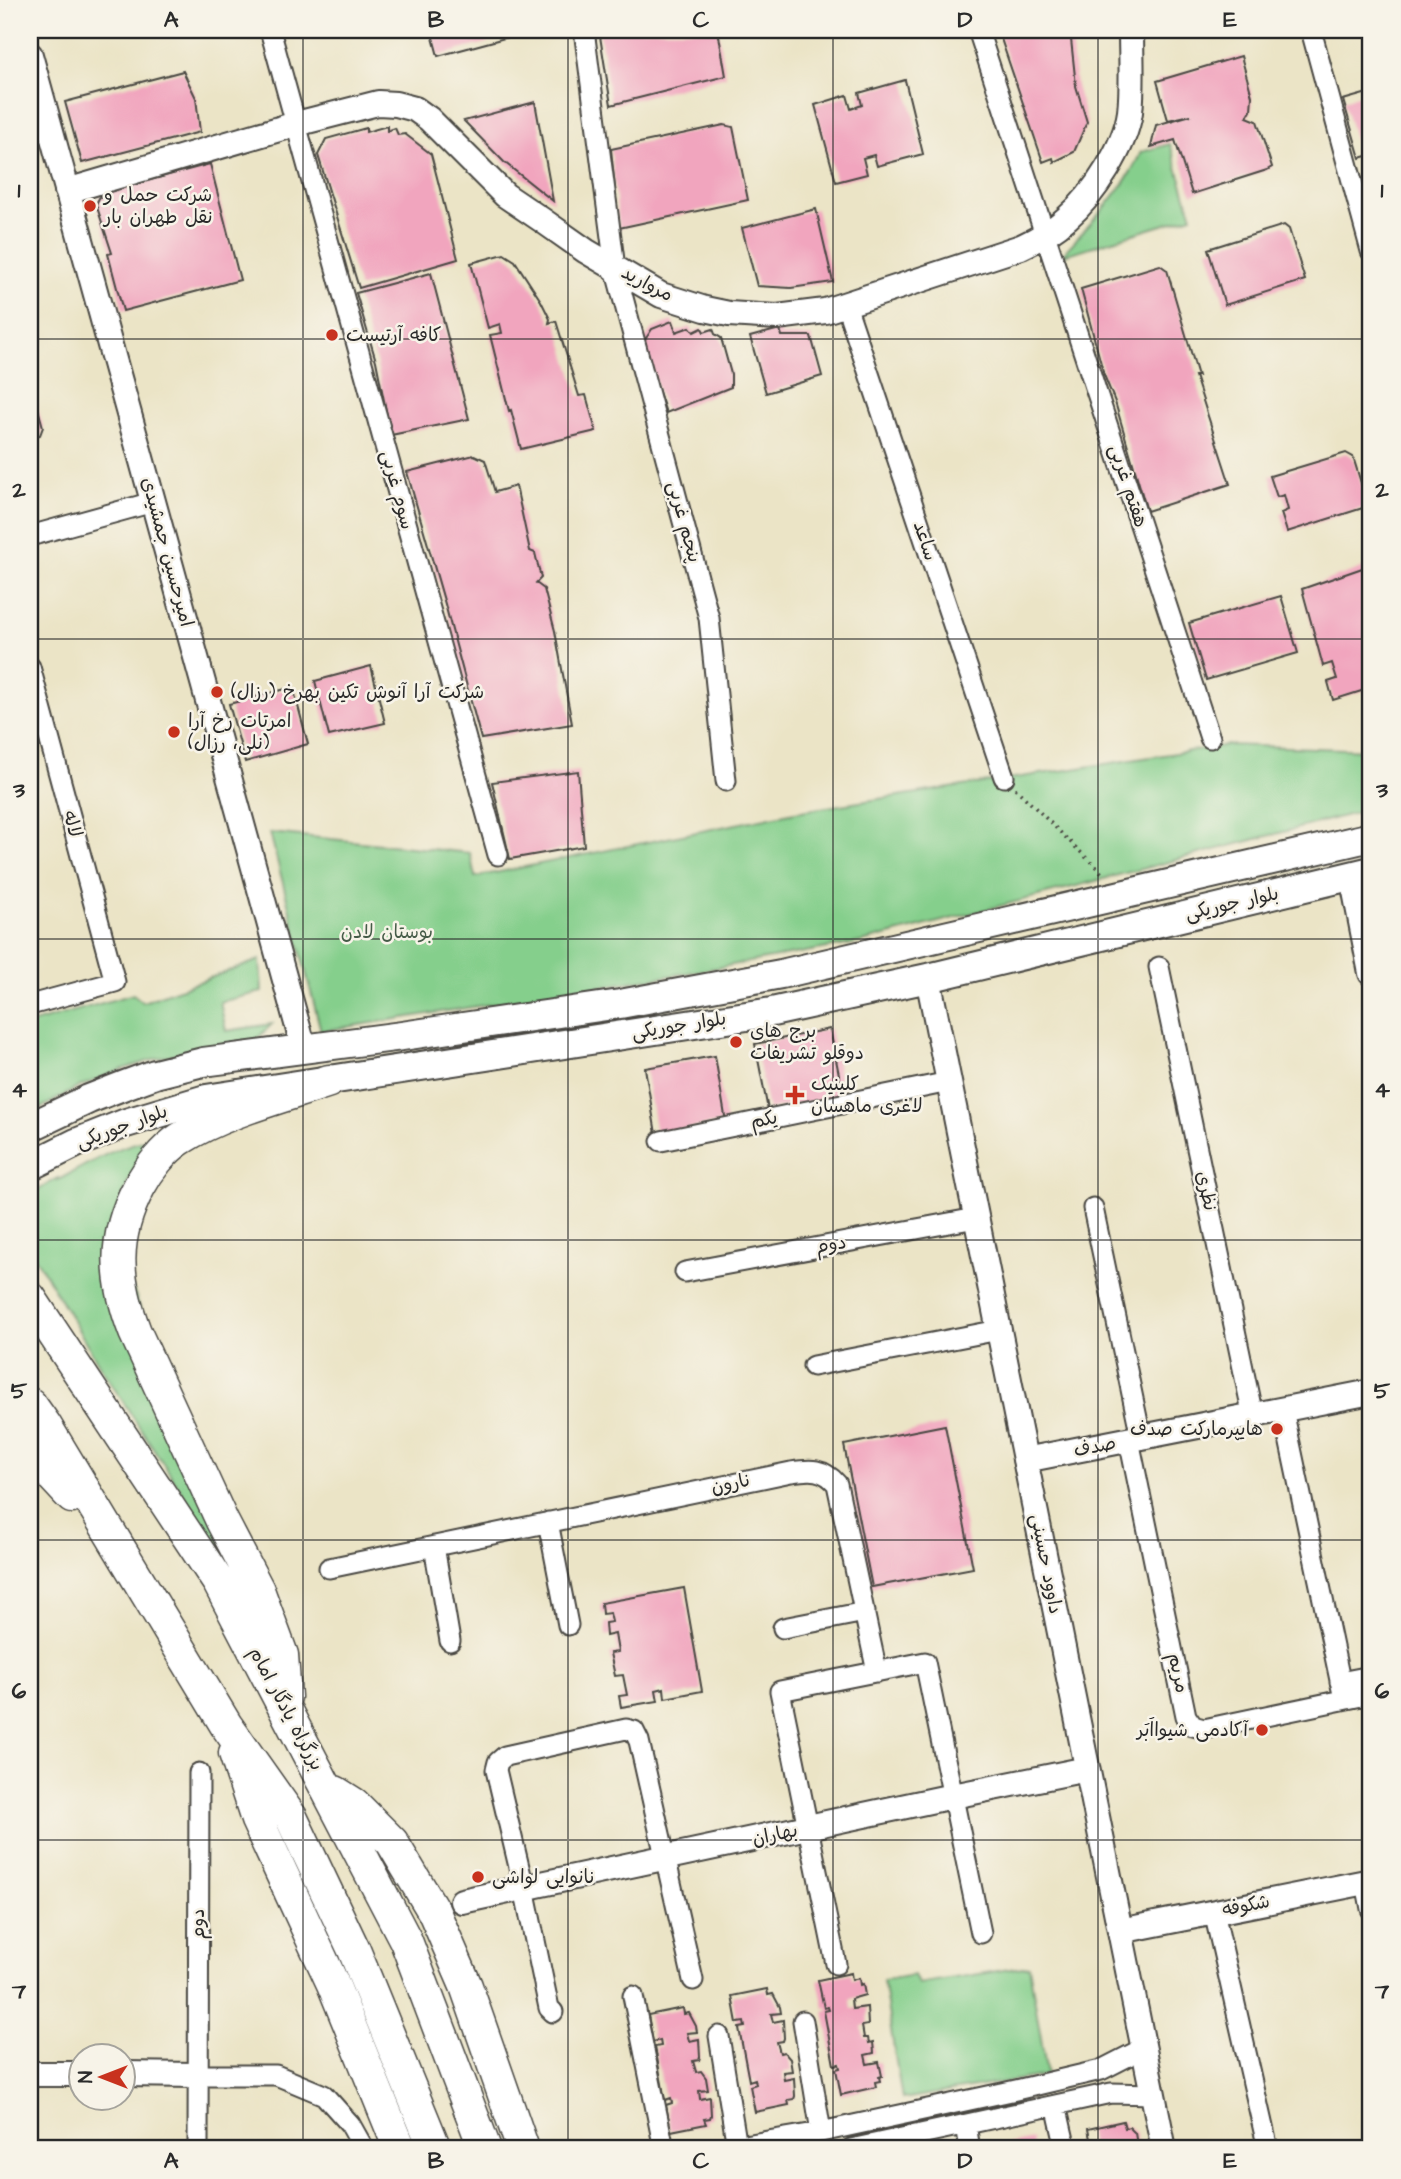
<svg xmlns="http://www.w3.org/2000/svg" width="1401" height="2179" font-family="'Architects Daughter','Playpen Sans Arabic',sans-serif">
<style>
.green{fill:#85cf8c;stroke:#587d5c;stroke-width:2}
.building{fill:#f1a5be}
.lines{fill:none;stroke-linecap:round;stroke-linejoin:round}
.minor-casing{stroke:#484742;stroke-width:23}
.tertiary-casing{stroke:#484742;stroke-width:28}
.secondary-casing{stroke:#484742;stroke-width:32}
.trunk-casing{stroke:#484742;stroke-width:35}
.path{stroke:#484742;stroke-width:3.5;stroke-dasharray:2 5;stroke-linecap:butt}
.minor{stroke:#fff;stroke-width:19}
.tertiary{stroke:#fff;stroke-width:24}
.secondary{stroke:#fff;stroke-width:28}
.trunk{stroke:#fff;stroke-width:32}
.grid{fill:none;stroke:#2b2b2b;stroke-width:2;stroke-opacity:0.55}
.poi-dot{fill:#c8321e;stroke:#f7f3e8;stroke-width:2.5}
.labels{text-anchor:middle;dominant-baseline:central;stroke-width:5;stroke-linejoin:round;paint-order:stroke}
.poi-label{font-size:19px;fill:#2b2b2b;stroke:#f7f3e8;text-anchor:start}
.street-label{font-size:19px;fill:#2b2b2b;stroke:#f7f3e8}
.park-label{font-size:19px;fill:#465c48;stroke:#f7f3e8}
.neatline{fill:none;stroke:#2b2b2b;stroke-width:2.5}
.grid-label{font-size:23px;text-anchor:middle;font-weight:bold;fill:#2b2b2b}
</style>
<rect width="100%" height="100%" fill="#f7f3e8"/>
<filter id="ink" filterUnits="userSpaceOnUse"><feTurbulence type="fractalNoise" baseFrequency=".0143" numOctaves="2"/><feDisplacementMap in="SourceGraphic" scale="14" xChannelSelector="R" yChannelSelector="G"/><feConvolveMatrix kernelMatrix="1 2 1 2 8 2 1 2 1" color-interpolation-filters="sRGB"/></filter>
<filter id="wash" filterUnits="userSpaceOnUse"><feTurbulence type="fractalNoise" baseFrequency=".00686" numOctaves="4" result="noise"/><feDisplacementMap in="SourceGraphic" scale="28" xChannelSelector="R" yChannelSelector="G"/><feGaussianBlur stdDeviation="1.57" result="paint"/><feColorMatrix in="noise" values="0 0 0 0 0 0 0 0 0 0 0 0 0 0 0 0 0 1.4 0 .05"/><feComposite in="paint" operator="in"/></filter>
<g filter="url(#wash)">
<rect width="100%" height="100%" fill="#ebe4c6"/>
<path class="green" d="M1170,144L1192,216L1061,256C1090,223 1124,192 1141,152Z
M1228,745L1371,750V809L862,942L687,973L321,1031L270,833L470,853L475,877L795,812Z
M260,960L262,992L220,1002L226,1031L272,1024L254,1042L216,1045L155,1059L120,1070L79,1087L30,1114V1024L133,994L143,1002Z
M154,1139L128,1182L112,1233L245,1589L103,1371L30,1249V1195L58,1178V1180C88,1164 121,1143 154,1139Z
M1029,1966L1047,2075L902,2099L883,1980L914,1975L918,1984Z"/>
<g id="blocks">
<path class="building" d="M431,30H510L512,36L438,56Z
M599,30H718L726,76L611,105Z
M998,30H1070L1076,86L1087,122L1074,152L1054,162L1053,158L1043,162Z
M1241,56L1252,96L1251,110L1247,117L1257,121L1272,167L1267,170L1192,194L1175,140L1151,147L1156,125L1191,115L1168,120L1157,81Z
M183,71L196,98L200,132L82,163L65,102Z
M905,80L923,154L877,166L874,155L863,158L867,174L836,182L815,105L847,95L851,109L862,105L859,93Z
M1371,92V155L1360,158L1343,100Z
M535,102L553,201L504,162L464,121Z
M724,125L733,127L748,200L619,228L611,149Z
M387,126V131L395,128L398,135L405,134L431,154L458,259L359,288L318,155L326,139L366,128V132Z
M210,164L240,280L123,311L108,254L112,253L96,204L99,198L105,192Z
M816,209L833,282L791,288L757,286L742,228Z
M1284,225L1289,229L1305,280L1225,305L1208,249Z
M504,254L515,261L541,301L550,319L549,323L556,321L579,396L586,395L596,431L521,449L511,410L509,411L490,335L502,333L500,324L488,328L471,263Z
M1160,265L1167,270L1198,376H1195L1230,484L1147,511L1115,402L1104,375L1081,289Z
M431,273L469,419L391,435L376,361L356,293Z
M672,321L676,332L690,327L694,332L702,328L704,332L713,329L715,334L721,338L731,374V387L666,413L643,343L652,329Z
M780,329L782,336H811L822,376L766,393L750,337Z
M30,380L43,427L40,435L30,438Z
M1346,453L1353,457L1366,499V507L1287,532L1281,513L1288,510L1284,495L1277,497L1270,476Z
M474,455L485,460L495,492L516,486L530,551L535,553L541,578L536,583L544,589L555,631L572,724L481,739L445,604L407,472Z
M1371,565V688L1333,700L1328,682L1337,679L1332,663L1323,666L1302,589Z
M1281,596L1298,653L1206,680L1189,623Z
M371,666L385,723L329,736L315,681Z
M293,687L308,744L245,762L229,704Z
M578,771L584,846L510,859L492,782Z
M830,1029L843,1095L768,1110L755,1044Z
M715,1056L726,1122L656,1134L645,1068Z
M945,1425L973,1568L872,1587L844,1445Z
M684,1588L702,1691L665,1698L664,1688L656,1690L658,1701L621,1707L619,1696L627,1695L623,1675L615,1676L610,1653L618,1652L615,1634L606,1636L605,1623L612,1622L610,1613L602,1614L601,1603Z
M851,1973L852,1980L859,1978L860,1985L863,1984L865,1995L851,1999L852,2009L867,2007L868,2025L862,2026L864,2038H868L869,2043L873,2042L874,2053L865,2055L867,2064L879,2062L882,2076L879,2077L880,2081L875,2082L876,2087L841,2095L836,2069L840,2068L839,2064L834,2065L824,2011L829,2010L828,2007L824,2008L818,1980Z
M767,1989L768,1995L773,1994L780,2007L781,2013L771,2014L773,2022L783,2020L784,2038L783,2041L777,2042L780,2053L784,2052L790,2059L792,2071L783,2072L784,2080L794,2078L795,2096L794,2099L788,2100L789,2105L755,2112L750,2086L756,2084L755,2079L749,2081L739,2028L745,2027L744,2022L737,2023L732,1996Z
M683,2008L684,2014L689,2013L696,2026L697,2032L687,2033L689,2041L699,2039L700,2057L699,2060L693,2061L696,2072L701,2071L706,2078L708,2090L699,2091L700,2099L710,2097L711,2115L710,2118L704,2119L706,2124L671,2131L666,2105L672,2103L671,2098L665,2100L655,2047L661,2046L660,2040L653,2042L648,2015Z
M1123,2121L1125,2128L1129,2127L1135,2133L1137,2145L1128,2147V2149H1092L1088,2129Z
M1032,2139L1033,2146L1038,2145L1042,2149H997L996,2147Z"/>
</g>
</g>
<g filter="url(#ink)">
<use href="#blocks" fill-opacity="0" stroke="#484742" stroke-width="2"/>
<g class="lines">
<g class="minor-casing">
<path id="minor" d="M270,30L498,855
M584,30L615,268L709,618L726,781
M978,30L1210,738
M1311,30L1371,251
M846,305L1004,777
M30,536L153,502
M30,667L115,982L30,1005
M1159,967L1253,1416
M661,1141L949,1082
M1093,1208L1141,1437
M685,1272L976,1218
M813,1366L999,1330
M1283,1410L1344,1699
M1129,1440L1186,1716L1193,1726L1204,1729L1371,1694
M548,1522L568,1625
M434,1546L450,1641
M329,1568L791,1472C811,1469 823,1468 837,1484L877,1672
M783,1628L865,1612
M1340,1682L1371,1676
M1366,1882L1371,1909
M1214,1912L1268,2149
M836,1964L780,1691L925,1662L981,1933
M633,1996L664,2149
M553,2012L549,2008L524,1888L496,1770L498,1762L505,1756L626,1729L634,1731L639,1741L693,1980
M803,2021L821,2132
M719,2036L737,2147
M197,2075H276L324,2095L350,2124L364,2149
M1056,2105L1066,2149
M966,2125L970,2149
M198,2149L199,1773
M722,2149L821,2132L1016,2090L1101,2070L1144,2048
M851,2149L1111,2093L1153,2094"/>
</g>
<g class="tertiary-casing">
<path id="tertiary" d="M30,55L304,1049
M67,191L296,124L378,103L396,104L415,109L429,119L505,195L542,220L586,251L661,295L705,309L729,314L777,317L825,311L1021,247C1038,239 1053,231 1067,218C1094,195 1125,147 1130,112C1133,85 1131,57 1131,30
M1352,876L1371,973
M928,978L1164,2149
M1025,1460L1371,1392
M462,1901L953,1796L1087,1769
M1120,1931L1371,1881
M30,2074H80
M122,2074L197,2075"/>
</g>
<g class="secondary-casing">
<path id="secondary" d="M30,1127L89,1099L125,1085L155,1074L203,1062L402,1036L620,1004L781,974L1371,837
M30,1166L76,1143L126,1123L206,1099L772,1012L928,978L1371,871"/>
</g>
<g class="trunk-casing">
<path id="trunk" d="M30,1298L219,1583L406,1941L485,2149
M30,1404L45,1425L226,1725L291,1817L354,1950L435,2149
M30,1452L72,1497
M285,1697L282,1655L258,1590L222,1521L135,1332C115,1280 112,1238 139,1187C148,1170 163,1150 180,1139C222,1112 282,1097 329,1081
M235,1753L257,1820L333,1984L400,2149
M335,1792L354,1804L392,1842L434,1912L466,1986L523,2149"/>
</g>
<path class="path" d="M1015,788L1105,876"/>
<use href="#minor" class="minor"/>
<use href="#tertiary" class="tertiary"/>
<use href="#secondary" class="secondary"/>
<use href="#trunk" class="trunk"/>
</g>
</g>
<path class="grid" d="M303,30V2149M568,30V2149M833,30V2149M1098,30V2149M30,339H1371M30,639H1371M30,939H1371M30,1240H1371M30,1540H1371M30,1840H1371"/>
<g class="poi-dot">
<circle cx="90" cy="206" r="7"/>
<circle cx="332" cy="335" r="7"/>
<circle cx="217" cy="692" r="7"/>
<circle cx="174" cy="732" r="7"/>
<circle cx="736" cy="1042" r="7"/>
<path d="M791.5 1084.5h7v7h7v7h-7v7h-7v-7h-7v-7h7z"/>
<circle cx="1277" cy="1429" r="7"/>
<circle cx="1262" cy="1730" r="7"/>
<circle cx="478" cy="1877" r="7"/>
</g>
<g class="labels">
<g class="poi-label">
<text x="104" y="195">شرکت حمل و<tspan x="104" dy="22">نقل طهران بار</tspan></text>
<text x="346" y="335">کافه آرتیست</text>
<text x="231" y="692">شرکت آرا آنوش تکین بهرخ (رزال)</text>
<text x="188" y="721">امرتات رخ آرا<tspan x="188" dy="22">(نلی، رزال)</tspan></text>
<text x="750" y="1031">برج های<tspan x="750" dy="22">دوقلو تشریفات</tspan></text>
<text x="811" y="1084">کلینیک<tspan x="811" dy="22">لاغری ماهسان</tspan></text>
<text x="1263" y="1429" text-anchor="end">هایپرمارکت صدف</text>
<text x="1248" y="1730" text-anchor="end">آکادمی شیوااَبَر</text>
<text x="492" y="1877">نانوایی لواشی</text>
</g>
<g class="street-label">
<text transform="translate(647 284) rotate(28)">مروارید</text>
<text transform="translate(1128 486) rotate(72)">هفتم غربی</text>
<text transform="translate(397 490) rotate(75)">سوم غربی</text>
<text transform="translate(684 522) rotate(75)">پنجم غربی</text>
<text transform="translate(925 541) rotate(72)">ساعد</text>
<text transform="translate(167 552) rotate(75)">امیرحسین جمشیدی</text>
<text transform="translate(72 824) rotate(75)">لاله</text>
<text transform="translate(1232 904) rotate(-13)">بلوار جوریکی</text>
<text transform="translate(679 1026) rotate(-9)">بلوار جوریکی</text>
<text transform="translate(764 1120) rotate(-12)">یکم</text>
<text transform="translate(122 1127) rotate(-20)">بلوار جوریکی</text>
<text transform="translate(1206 1191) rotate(78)">نظری</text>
<text transform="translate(831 1245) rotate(-10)">دوم</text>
<text transform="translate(1095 1447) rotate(-11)">صدف</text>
<text transform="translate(731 1484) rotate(-12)">نارون</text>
<text transform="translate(1046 1564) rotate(79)">داوود حسینی</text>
<text transform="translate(1178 1673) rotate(78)">مریم</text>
<text transform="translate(286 1709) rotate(62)">بزرگراه یادگار امام</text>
<text transform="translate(775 1835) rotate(-12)">بهاران</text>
<text transform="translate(1246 1906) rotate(-11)">شکوفه</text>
<text transform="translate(198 1924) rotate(-90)">دوم</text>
</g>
<g class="park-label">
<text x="387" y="932">بوستان لادن</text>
</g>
</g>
<rect width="1401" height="2179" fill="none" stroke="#f7f3e8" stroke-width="77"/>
<g transform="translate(102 2077) rotate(270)"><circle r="33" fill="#f7f3e8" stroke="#a5a39c" stroke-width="2"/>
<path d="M0-5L12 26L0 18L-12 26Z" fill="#c8321e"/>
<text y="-10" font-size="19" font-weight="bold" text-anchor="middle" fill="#2b2b2b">N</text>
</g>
<rect x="38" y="38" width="1324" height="2102" class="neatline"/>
<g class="grid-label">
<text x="171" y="27">A</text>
<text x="436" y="27">B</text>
<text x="701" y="27">C</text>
<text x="965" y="27">D</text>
<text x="1230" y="27">E</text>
<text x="19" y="197">1</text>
<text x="1382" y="197">1</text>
<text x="19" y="497">2</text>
<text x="1382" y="497">2</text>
<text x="19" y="797">3</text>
<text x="1382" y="797">3</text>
<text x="19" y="1097">4</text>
<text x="1382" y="1097">4</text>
<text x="19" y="1398">5</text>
<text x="1382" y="1398">5</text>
<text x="19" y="1698">6</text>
<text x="1382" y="1698">6</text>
<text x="19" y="1998">7</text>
<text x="1382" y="1998">7</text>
<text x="171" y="2168">A</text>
<text x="436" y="2168">B</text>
<text x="701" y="2168">C</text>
<text x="965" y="2168">D</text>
<text x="1230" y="2168">E</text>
</g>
</svg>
